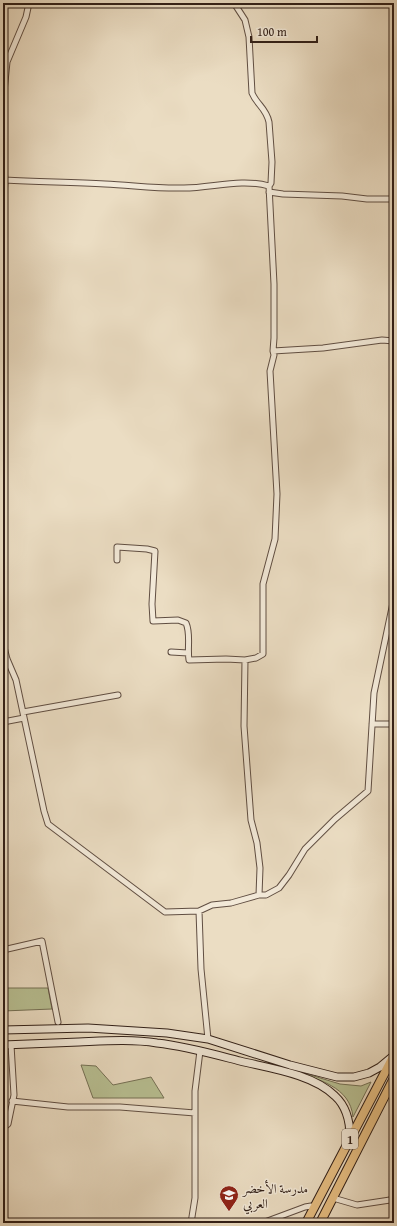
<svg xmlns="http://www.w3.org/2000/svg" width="397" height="1226" font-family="'Gentium Book Plus',Amiri,serif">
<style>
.green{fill:#b8c093;stroke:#747055}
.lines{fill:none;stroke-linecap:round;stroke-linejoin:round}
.minor-casing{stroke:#604e42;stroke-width:7}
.secondary-casing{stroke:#311f17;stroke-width:9}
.primary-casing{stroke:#311f17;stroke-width:10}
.minor{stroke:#f2e9d8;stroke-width:5}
.secondary{stroke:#f2e9d8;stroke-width:7}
.primary{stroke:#e6be82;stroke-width:8}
.labels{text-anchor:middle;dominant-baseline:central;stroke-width:3;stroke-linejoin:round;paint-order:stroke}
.shield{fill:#f2e9d8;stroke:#6b5c51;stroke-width:1}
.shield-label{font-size:12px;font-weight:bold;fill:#311f17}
.poi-label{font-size:13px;fill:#311f17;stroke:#f2e9d8;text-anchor:start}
</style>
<rect width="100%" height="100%" fill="#ebddc3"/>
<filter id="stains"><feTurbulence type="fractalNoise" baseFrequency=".005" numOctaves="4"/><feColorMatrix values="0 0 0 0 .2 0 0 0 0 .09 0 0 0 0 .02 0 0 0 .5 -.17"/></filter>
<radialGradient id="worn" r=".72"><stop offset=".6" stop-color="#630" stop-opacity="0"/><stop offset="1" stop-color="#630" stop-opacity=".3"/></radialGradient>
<path class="green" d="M3,988H48L52,1009L3,1011Z
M81,1065L96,1066L113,1085L151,1077L164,1098H93Z
M294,1070L340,1084L361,1086L371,1082L353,1117C350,1086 318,1080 294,1071Z"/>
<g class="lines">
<g class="minor-casing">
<path id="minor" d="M5,180C38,182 72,182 105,184C131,185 158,189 184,188C212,188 241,178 269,186
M269,192L283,194L342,196L367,199H394
M3,213L5,180L3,158V102L7,62L26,17L29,3
M273,351L323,348L382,340L394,341
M117,560V547L147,549L155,551L152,604L153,621L178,620L186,623C191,634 187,648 189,660L226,659L245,660
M3,643L7,659L16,680L44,811L48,824L165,912L199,911L212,905L231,903L259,895L260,868L257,843L251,820L244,726L245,660L256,658L263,654V584L275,539L277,494L270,371L274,355L273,351L274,338V284L269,186L271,183L272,162L269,122C266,108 257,105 252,93L249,37L245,20L234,3
M171,652L188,653
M23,712L118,695
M3,722L24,718
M372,724H394
M259,895H266L279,888L289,875L305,849L335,819L368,791L374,693L394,598
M199,911L201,969L208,1039
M3,950L42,941L58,1022
M12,1101L68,1107H120L195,1113
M3,1128L8,1124L14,1095L11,1045
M333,1198L357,1205L390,1200L394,1196
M191,1223L195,1198V1091L200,1051
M262,1223L305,1207L311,1206L314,1208"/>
</g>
<g class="secondary-casing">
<path id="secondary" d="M3,1030L88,1028L167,1033L208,1039L290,1065L337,1077H354L369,1073L380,1067L392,1057
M3,1045C28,1044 53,1043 79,1042C104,1041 131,1039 157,1043C185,1046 213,1054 240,1061C269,1068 313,1074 335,1096C347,1107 350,1122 350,1137"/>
</g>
<g class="primary-casing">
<path id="primary" d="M306,1223L394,1055
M320,1223L394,1078"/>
</g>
<use href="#minor" class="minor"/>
<use href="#secondary" class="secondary"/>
<use href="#primary" class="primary"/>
</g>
<defs>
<g id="school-pin" transform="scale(1)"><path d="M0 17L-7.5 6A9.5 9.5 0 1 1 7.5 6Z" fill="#8f2418" stroke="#f2e9d8"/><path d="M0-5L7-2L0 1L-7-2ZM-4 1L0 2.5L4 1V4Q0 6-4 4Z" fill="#fff"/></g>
</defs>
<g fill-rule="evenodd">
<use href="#school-pin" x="229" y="1195"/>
</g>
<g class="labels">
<rect class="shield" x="342" y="1129" width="16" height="20" rx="3"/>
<g class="shield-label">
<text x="350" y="1139">1</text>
</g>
<g class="poi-label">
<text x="243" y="1188">مدرسة الأخضر<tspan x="243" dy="15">العربي</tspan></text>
</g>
</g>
<rect width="397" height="1226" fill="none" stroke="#ebddc3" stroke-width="16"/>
<rect x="4" y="4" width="389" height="1218" fill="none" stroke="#311f17" stroke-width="2"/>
<rect x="8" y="8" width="381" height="1210" fill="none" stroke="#311f17"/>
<path d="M251 36v6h66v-6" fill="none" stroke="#311f17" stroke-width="2"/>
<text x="257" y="36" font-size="12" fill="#311f17" stroke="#f2e9d8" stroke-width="3" paint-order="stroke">100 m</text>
<rect width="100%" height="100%" filter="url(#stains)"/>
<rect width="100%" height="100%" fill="url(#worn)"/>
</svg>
